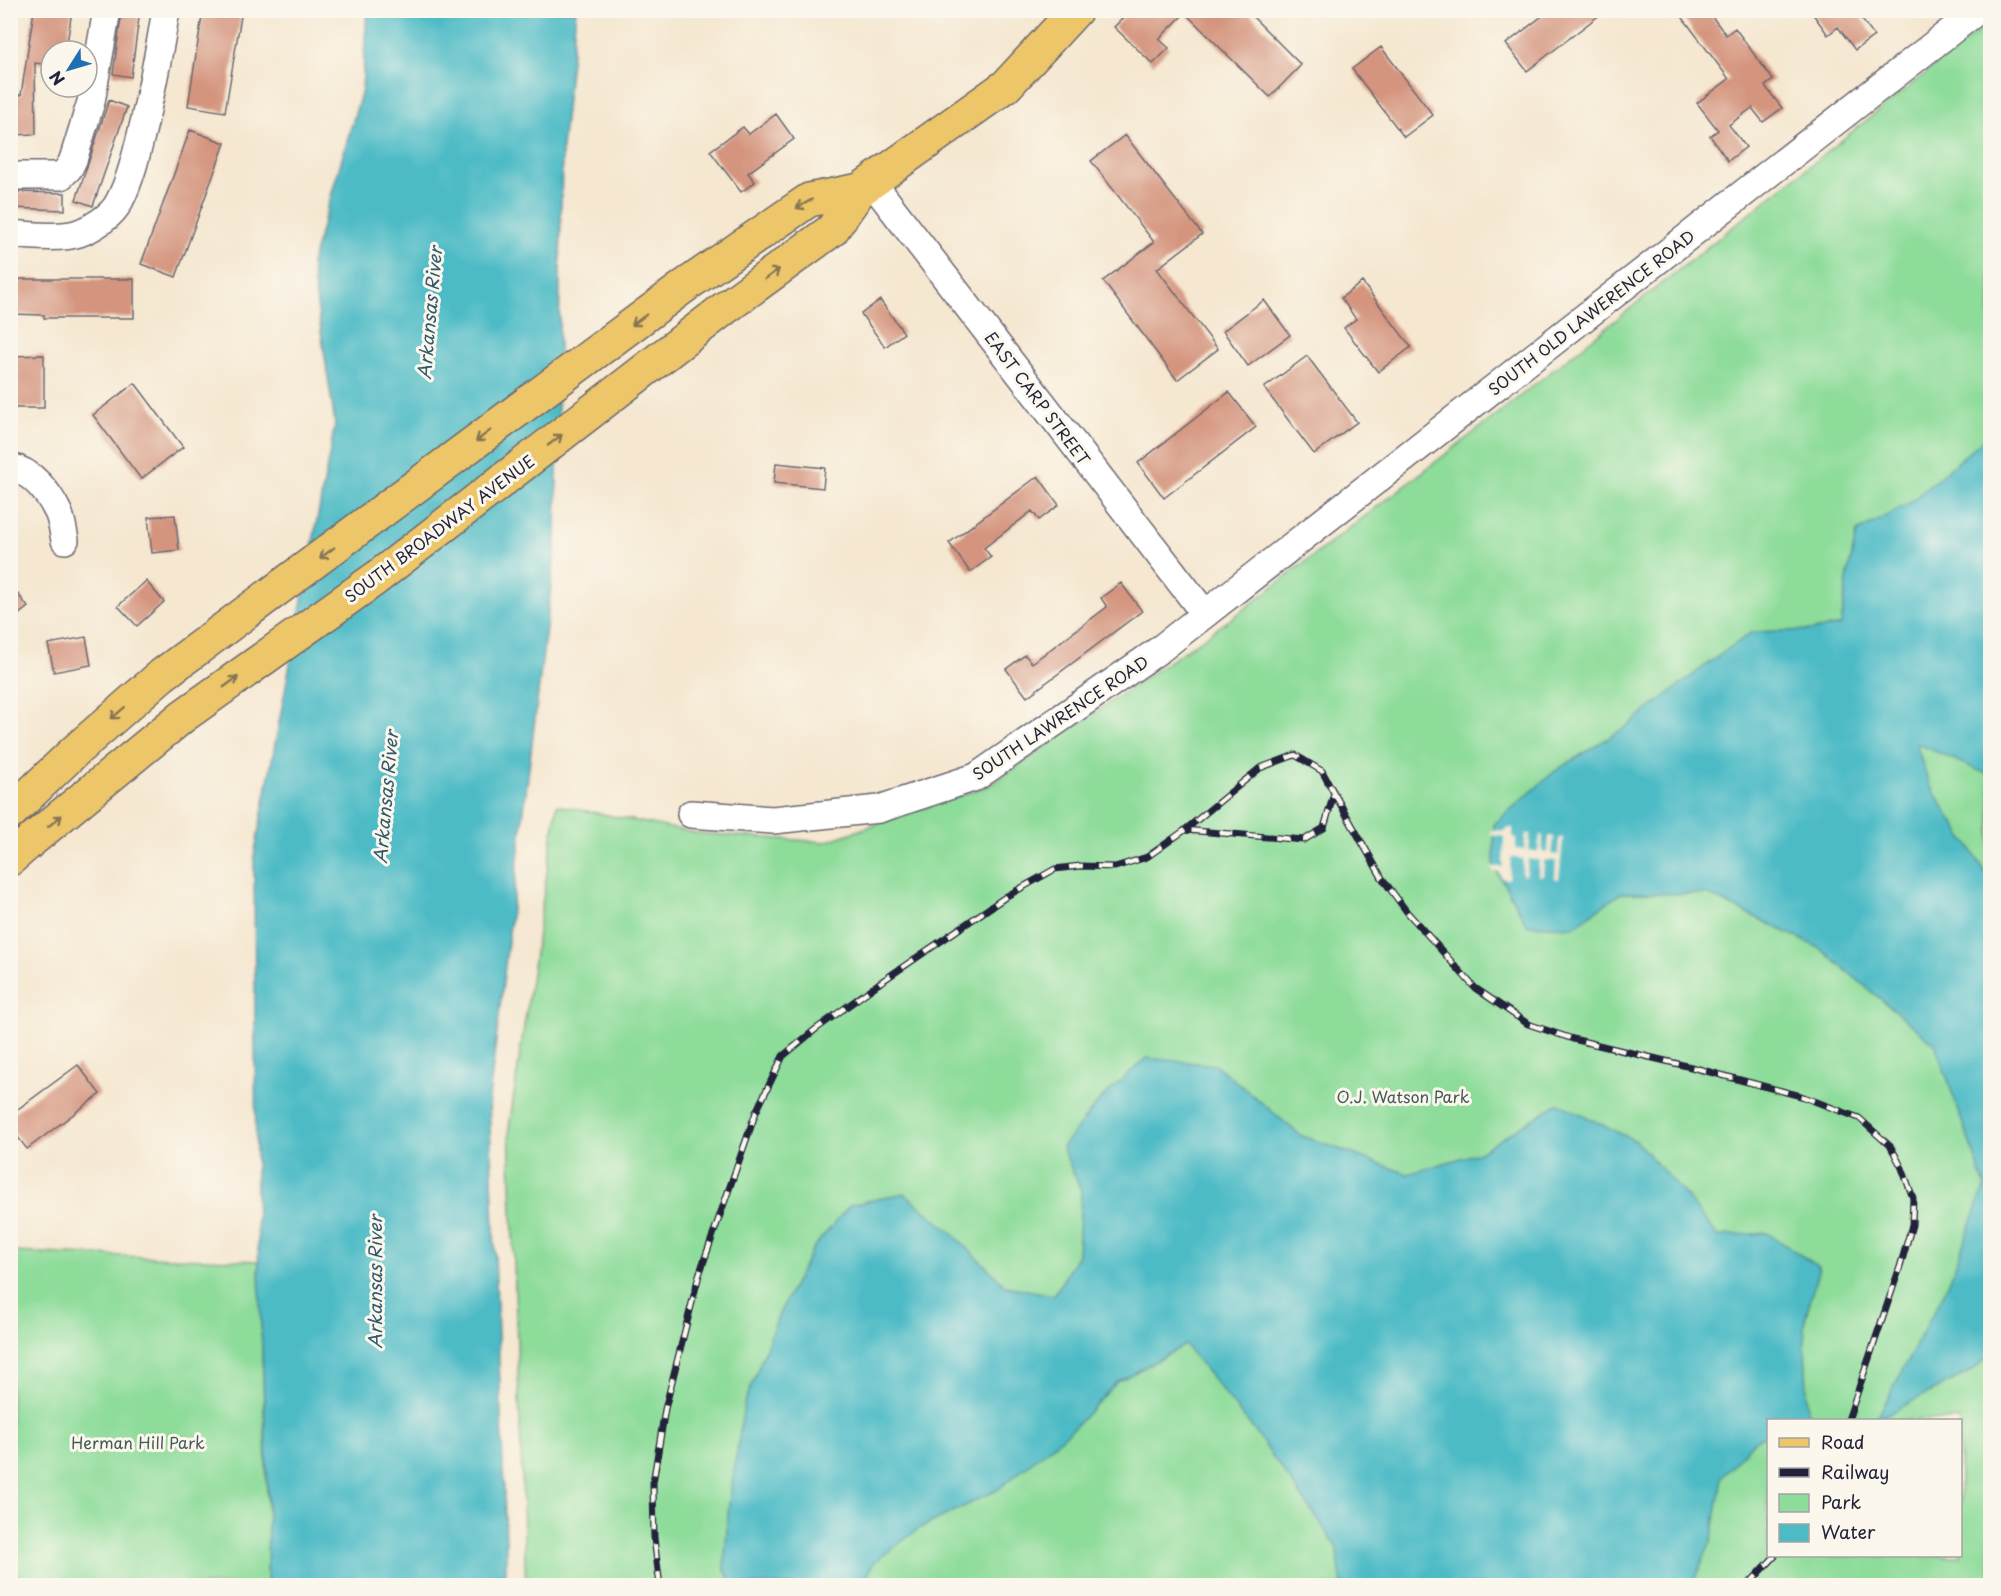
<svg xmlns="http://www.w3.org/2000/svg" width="2001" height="1596" font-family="'Playpen Sans',sans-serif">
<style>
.green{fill:#8ddc9a;stroke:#587f6a;stroke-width:1.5;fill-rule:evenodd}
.water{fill:#4dbbc6;stroke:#386e80;stroke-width:1.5}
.pier{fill:#f5e7d0}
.building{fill:#d4947e}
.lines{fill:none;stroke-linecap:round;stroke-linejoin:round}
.minor-casing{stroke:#6c676f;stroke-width:30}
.major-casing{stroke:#6c676f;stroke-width:36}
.minor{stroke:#fff;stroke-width:27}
.major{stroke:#ecc669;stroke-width:33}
.rail-casing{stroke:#22223b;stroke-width:7}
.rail{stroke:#fbf7ec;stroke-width:4.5;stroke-dasharray:14;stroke-linecap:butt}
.oneway{stroke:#877452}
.labels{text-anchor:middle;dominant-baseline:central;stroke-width:6;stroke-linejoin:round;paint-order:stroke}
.street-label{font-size:16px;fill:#22223b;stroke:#fbf7ec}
.park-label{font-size:16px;fill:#425a58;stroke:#fbf7ec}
.water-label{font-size:18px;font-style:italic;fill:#31586c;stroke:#fbf7ec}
</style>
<rect width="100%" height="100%" fill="#fbf7ec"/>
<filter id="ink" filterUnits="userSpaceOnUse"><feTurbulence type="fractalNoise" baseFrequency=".0167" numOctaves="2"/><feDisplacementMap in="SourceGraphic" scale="12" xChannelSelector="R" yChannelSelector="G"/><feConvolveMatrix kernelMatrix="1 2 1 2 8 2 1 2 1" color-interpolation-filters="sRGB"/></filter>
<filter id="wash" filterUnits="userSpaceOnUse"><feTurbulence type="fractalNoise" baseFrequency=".008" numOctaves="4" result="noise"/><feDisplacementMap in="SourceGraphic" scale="24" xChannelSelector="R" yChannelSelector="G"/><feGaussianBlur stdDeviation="1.35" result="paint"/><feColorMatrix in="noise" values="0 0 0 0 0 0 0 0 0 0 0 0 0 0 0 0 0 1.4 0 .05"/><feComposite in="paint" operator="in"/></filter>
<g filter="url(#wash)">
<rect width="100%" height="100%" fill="#f5e7d0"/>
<path class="green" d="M1990,22V1585L526,1586L509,1128L557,805L695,833L825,842L990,785L1235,616L1494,417ZM1768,1420H1960V1556H1768Z
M11,1252L259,1261L270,1585L11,1586Z"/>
<path class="water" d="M367,11H576L562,148L556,545L489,1098L506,1543V1585L267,1586L268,1503L256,1194L254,856L335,424L311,264L362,90Z
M1990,434V778L1987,774L1916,743L1929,784L1990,879V1356L1969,1372L1876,1420L1948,1285L1985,1186L1935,1044L1819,948L1707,894L1621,893L1573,927L1527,925L1494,866V824L1555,771L1626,727L1703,667L1752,632L1814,630L1841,625L1848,573L1857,532L1908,504Z
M1146,1058L1216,1065L1300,1135L1408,1174L1478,1153L1558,1103L1636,1141L1680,1189L1718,1236L1767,1233L1819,1267L1804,1323L1808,1414L1796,1420H1768V1434L1753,1442L1722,1477L1712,1539L1692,1585H1342L1336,1545L1251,1426L1185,1345L1117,1382L1073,1429L997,1490L920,1528L873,1563L864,1585H734L724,1569L729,1503L744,1405L779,1314L813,1248L850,1205L904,1193L953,1234L1006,1286L1054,1295L1078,1255L1081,1190L1062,1147L1100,1100Z"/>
<path class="pier" d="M1507,828H1513V837H1516V849L1524,850L1526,834H1530L1529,850L1538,852L1540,835L1543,836L1542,852L1548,853L1549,836L1554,837L1552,854L1558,855L1559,838H1563L1559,879L1555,878L1556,861L1544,860L1543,876H1538L1539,860L1528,859L1526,875H1522L1523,859L1511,857L1509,879L1502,878L1499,872H1494L1491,867H1503L1504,838L1502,836L1491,835V830L1503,831L1506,830Z"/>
<g id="blocks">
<path class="building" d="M34,10H72L66,51H51V65L35,63L36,134L10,135V95H21Z
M122,10H140L131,77L113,74Z
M203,10H242L225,112L188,106Z
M1131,10H1246L1301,65L1270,97L1185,13L1159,39L1169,48L1153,64L1114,27Z
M1550,10H1606L1527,71L1506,44Z
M1677,10H1707L1726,35L1735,28L1773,80L1765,86L1782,108L1763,122L1752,108L1729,125L1746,147L1728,161L1710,136L1718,130L1697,103L1729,79Z
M1810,10H1855L1874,36L1855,50L1838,27L1828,35Z
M1381,47L1433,115L1404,137L1352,69Z
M109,100L127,107L93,206L76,200Z
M776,114L794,139L748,173L755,182L741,192L710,151L743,127L749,134Z
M190,130L225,143L176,277L141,264Z
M1125,135L1202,234L1157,269L1218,349L1177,380L1103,281L1154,242L1091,161Z
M10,192L65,193V210L10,208Z
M10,279H134V318H44V315L10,314Z
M1362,282L1411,347L1378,372L1344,328L1356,319L1341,298Z
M880,300L904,333L885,347L861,314Z
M1264,300L1290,335L1248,366L1223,331Z
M44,355V408H13L12,356Z
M1307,356L1357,422L1314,454L1264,388Z
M135,383L183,447L141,479L93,415Z
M1229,392L1256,427L1164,498L1138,463Z
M776,463L825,468L823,488L774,483Z
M1038,476L1059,505L1039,520L1032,511L984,548L991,557L970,572L949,543Z
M175,515L179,550L152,553L148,517Z
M146,581L164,602L137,626L118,606Z
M1121,583L1142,611L1027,697L1006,669L1025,655L1032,663L1107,607L1101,598Z
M10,584L28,607L10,621Z
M86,637L91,665L54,672L48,644Z
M78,1065L100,1094L27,1149L10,1127V1115Z"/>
</g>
</g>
<g filter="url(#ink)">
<use href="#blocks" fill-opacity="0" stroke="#6c676f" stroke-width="1.5"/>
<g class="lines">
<g class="minor-casing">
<path id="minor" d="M10,176H61L69,168L73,160L91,102L107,10
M871,181L1205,614
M10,234C29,236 62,239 79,233C93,228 112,216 119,202C132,177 138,147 145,119C153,83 160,47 166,10
M10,467C32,471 49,493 58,512C62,520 63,531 65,540
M691,814L773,820L879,809L976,777L1159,650L1978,10"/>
</g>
<g class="major-casing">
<path id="major" d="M10,813L75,751L162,675L686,285L809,200L860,190
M10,859L33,839L183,716L375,579L725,308L832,230L860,190L1006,86L1076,10"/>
</g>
<use href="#minor" class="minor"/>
<use href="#major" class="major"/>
<g class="rail-casing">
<path id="rail" d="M1334,793L1382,878L1407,912L1475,988L1528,1024L1573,1039L1691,1067L1801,1096L1859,1118L1891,1147L1902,1168L1913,1198L1912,1225L1900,1267L1848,1420
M660,1586L654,1538L653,1483L665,1409L699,1275L756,1112L783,1056L816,1029L878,984L1007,896L1055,869L1080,866L1115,867L1147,857L1185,830L1260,768L1295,755L1322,771L1334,793L1324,828L1304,840L1185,830
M1747,1586L1775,1556"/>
</g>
<use href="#rail" class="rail"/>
</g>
<defs><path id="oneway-shaft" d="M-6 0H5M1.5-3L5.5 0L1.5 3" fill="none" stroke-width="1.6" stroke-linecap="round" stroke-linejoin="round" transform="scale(1.5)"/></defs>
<g class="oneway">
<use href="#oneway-shaft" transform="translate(804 204) rotate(150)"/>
<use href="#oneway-shaft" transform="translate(772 274) rotate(-36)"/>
<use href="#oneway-shaft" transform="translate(639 320) rotate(143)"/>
<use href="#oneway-shaft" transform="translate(483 436) rotate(143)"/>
<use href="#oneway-shaft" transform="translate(555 440) rotate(-38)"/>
<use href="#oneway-shaft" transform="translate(327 553) rotate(143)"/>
<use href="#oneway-shaft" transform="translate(231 682) rotate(-36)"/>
<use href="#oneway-shaft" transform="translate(118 713) rotate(139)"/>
<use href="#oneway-shaft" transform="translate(55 821) rotate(-39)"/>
</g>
</g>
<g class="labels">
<g class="street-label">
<text transform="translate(1591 312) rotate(-38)">SOUTH OLD LAWERENCE ROAD</text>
<text transform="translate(1038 398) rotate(53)">EAST CARP STREET</text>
<text transform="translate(439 528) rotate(-37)">SOUTH BROADWAY AVENUE</text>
<text transform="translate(1060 717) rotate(-34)">SOUTH LAWRENCE ROAD</text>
</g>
<g class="park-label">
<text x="1403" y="1096">O.J. Watson Park</text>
<text x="138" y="1442">Herman Hill Park</text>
</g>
<g class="water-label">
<text transform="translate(429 313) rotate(-85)">Arkansas River</text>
<text transform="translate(385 797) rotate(-85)">Arkansas River</text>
<text transform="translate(374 1282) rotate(-90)">Arkansas River</text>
</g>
</g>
<rect width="2001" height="1596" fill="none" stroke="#fbf7ec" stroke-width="36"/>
<rect x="1767" y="1419" width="195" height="138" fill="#fbf7ec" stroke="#a4a2a5" stroke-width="1.5"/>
<rect x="1779" y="1438" width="30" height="9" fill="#ecc669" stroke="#a4a2a5" stroke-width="1.5"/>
<text x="1821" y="1449" font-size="18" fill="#22223b">Road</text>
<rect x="1779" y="1468" width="30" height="9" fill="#22223b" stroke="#a4a2a5" stroke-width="1.5"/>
<text x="1821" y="1479" font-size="18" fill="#22223b">Railway</text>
<rect x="1779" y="1494" width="30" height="18" fill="#8ddc9a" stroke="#a4a2a5" stroke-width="1.5"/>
<text x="1821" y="1509" font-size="18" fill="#22223b">Park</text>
<rect x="1779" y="1524" width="30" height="18" fill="#4dbbc6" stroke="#a4a2a5" stroke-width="1.5"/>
<text x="1821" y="1539" font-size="18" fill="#22223b">Water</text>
<g transform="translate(69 69) rotate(233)"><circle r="28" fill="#fbf7ec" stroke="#a4a2a5" stroke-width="1.5"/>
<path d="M0-4.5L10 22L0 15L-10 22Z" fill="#1f6fb2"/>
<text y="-9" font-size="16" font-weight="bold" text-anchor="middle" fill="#22223b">N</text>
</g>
</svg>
